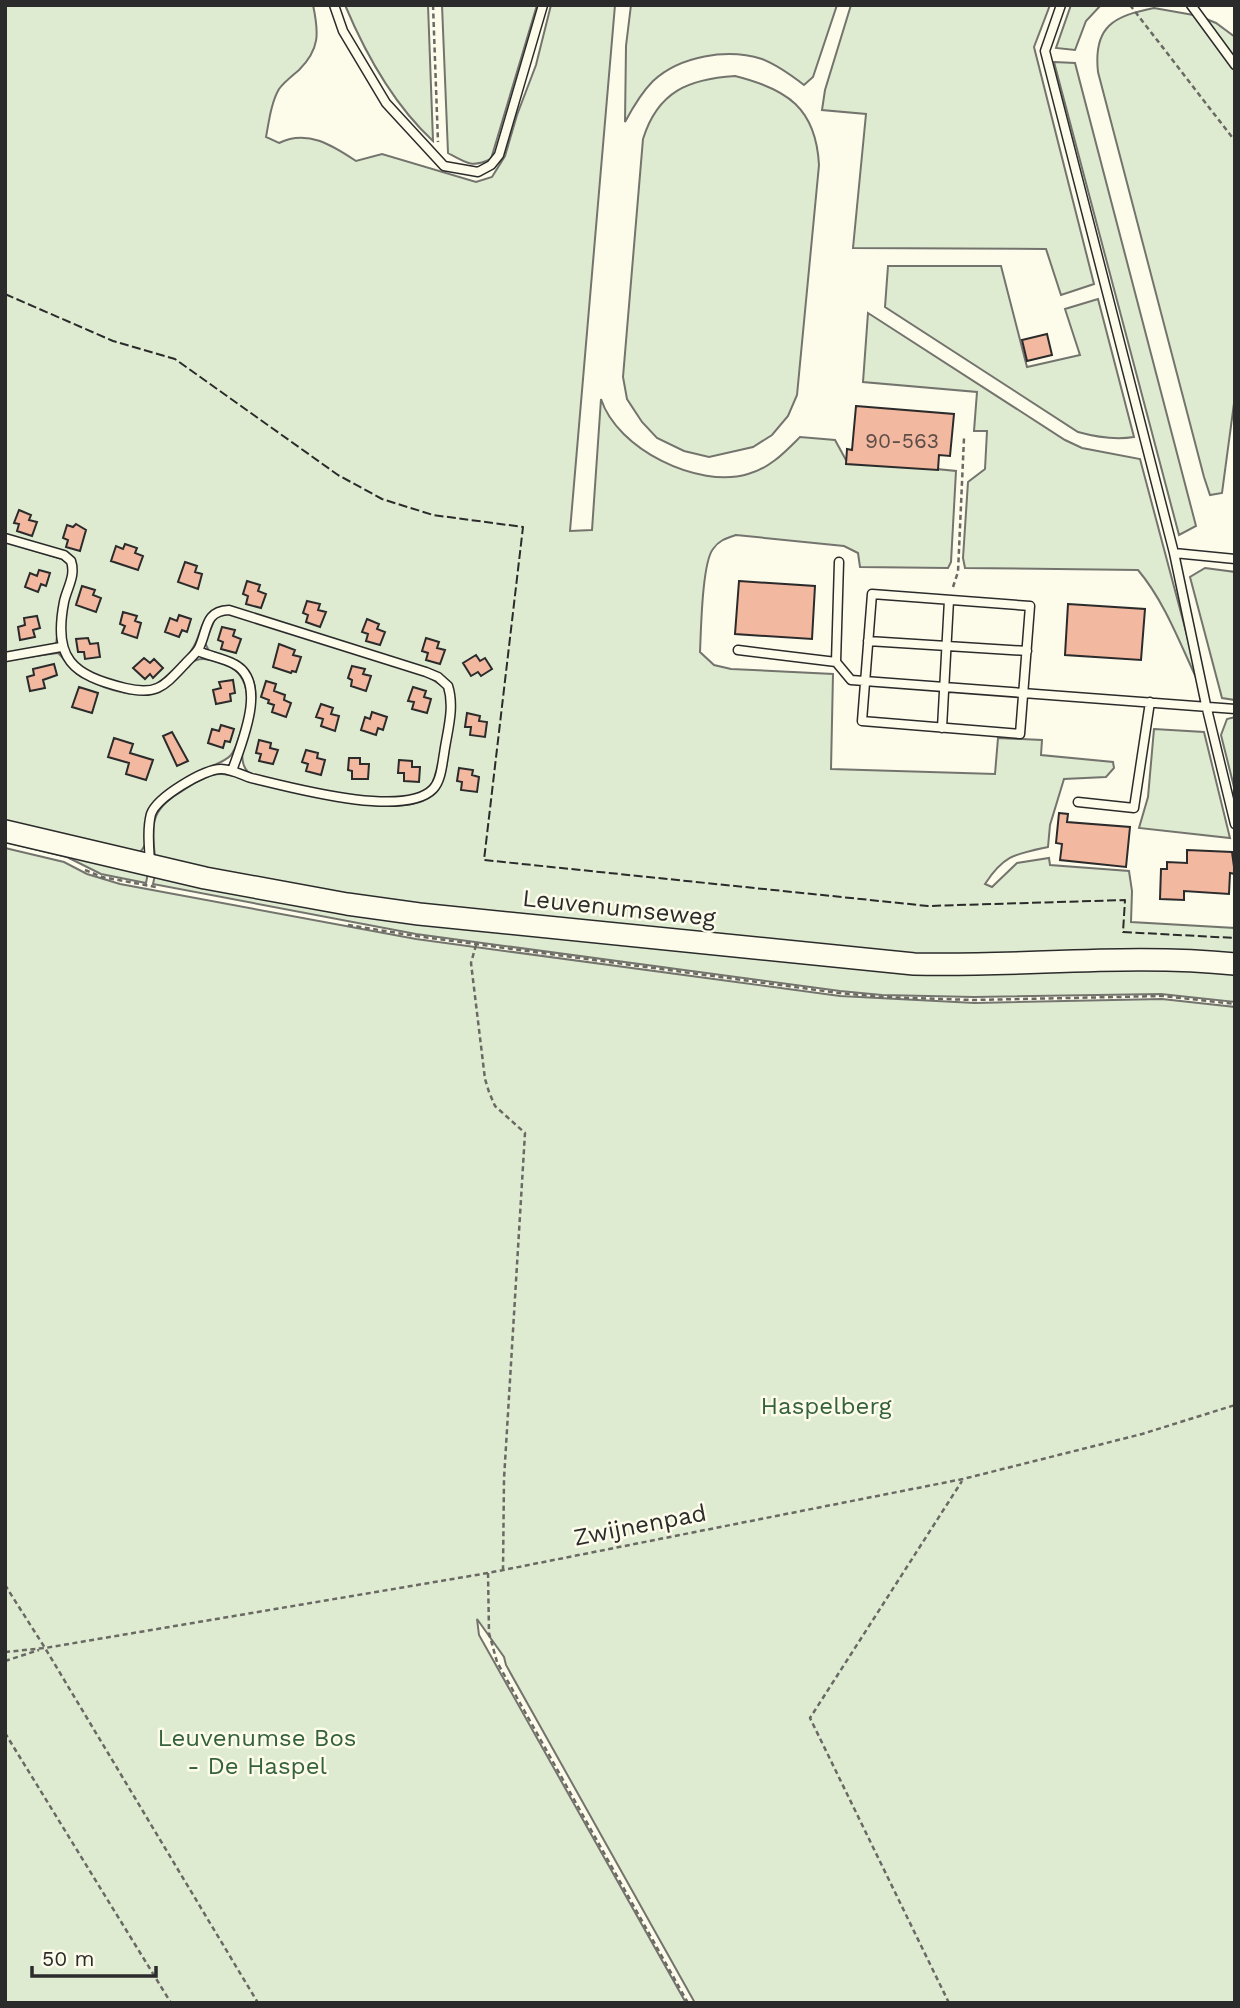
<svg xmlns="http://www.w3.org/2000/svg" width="1240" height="2008" font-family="'Work Sans',sans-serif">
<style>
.green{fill:#deebd1;stroke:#74746e;stroke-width:2}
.building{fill:#f2b8a0;stroke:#2b2b2b;stroke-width:2}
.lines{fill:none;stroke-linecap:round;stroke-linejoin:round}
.lane-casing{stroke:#2b2b2b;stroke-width:11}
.secondary-casing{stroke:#2b2b2b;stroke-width:24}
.path{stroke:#6a6964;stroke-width:2.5;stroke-dasharray:5 3.5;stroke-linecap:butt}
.lane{stroke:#fdfbea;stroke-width:8}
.secondary{stroke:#fdfbea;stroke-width:21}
.fence{stroke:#2b2b2b;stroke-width:2;stroke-dasharray:9 3.5;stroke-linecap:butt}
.labels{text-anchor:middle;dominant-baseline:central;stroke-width:5;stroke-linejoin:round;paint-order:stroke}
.number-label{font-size:21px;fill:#5d4e48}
.street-label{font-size:24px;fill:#2b2b2b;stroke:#fdfbea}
.park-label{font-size:24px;fill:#34623c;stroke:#fdfbea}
</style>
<rect width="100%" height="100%" fill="#fdfbea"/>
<path class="green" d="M5,5H313C319,33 320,49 299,70C292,76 284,82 279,89C271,103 269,121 266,137L279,143C307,129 332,145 356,161L382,154L476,182L492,177L505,156L517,115L536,65L551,5H615L570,531L592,530L601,399C617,449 698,489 748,474C770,468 784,453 800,437L835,440L846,460L956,471L951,562L948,568L860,567L858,553L844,546L736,535C727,538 719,540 713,549C702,563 701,631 700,652L714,665L731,669L833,674L831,769L995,774L998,738L1042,740L1041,755L1113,762L1114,768L1106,777L1064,779L1050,825L1048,847C1015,854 1004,855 985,884L992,887L1017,863L1049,858L1050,865L1129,871L1132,891L1131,922L1235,928V957L914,956L398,905L300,889L155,856C151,825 151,810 179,793C191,785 208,773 222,774C266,778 408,833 438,789C448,774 448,749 451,732C455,708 461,692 440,675L229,606C222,607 216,607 210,613C201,621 200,636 194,646C187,659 163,688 148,688C141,688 133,686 127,685C75,676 55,654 68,600C72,586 79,574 74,559L65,552L5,535Z
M345,5H428L433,141C393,104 366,55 345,5Z
M442,5H537L491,159C472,168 466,163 448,153Z
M631,5H837L813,77L804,85C791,75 777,65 762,59C727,48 680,56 653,81C641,93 633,107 625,122L626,46Z
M851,5H1050L1034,47L1094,284L1061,295L1046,249L853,248L866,114L822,110L825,90Z
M1071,5H1101L1086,21L1075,50L1056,48Z
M1154,8L1199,16L1216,23L1235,37V396L1222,493L1210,495L1204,477L1098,72C1093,26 1114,16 1154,8Z
M1054,62L1075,63L1196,526L1179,535Z
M735,76C787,89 816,108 819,165L797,395L788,416L772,435L753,447L709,457L684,451L657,438L642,422L627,399L623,377L643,139C658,91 689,79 735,76Z
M888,266H1001L1027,367L1080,355L1065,309L1098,299L1134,437C1115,440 1096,437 1078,432L885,307Z
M868,313L1065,440L1082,448L1140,459L1201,688C1182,649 1166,603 1138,570L965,568L963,558L968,482L985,469L987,431H974L977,392L863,382Z
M5,542L62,559L68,563L69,573L61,601L56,645L5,655Z
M1205,568L1235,572V700L1222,698L1190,577Z
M229,613L425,675L444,687C453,710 441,763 432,787C426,790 419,795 412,797C372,807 291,784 250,774C223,751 278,699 244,667C235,659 221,656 209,651L205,643L216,616Z
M58,653C66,660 71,670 80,676C105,690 146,705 170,684C180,675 188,659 203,659C210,659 217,662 224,664C255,675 249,712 239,737C237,743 235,751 230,756C223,763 210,766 202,770C187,777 169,788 157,799C143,813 154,840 139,853L5,824V660Z
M1235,717V791L1221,735L1227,719Z
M1154,729L1204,732L1230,838L1139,828L1148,797Z
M5,839L148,873L146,883L101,874L67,857L5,842Z
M5,848L64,862L87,874L120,884L416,939L840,996L975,1003L1162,999L1235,1007V2003H695L506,1665L504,1657L477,1619L479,1635L686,2003H5Z
M155,875L346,912L1099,968L1235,972V1002L1161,994L974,997L882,995L840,991L416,934L153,884Z"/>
<path class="building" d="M1047,334L1052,355L1027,361L1022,340Z
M856,406L954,414L950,456L939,455L938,470L846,464L847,449L852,450Z
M19,510L31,515L29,520L37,522L32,536L17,531L19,524L14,523Z
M76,524L86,530L80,551L66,547L68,540L63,538L67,525L73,527Z
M125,544L137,548L135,553L143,556L138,570L111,561L116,546L123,549Z
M185,562L197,566L195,572L202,574L198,589L178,582Z
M39,570L50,573L46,586L41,584L38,592L25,587L30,573L37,576Z
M247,581L260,585L258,591L266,594L261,608L246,604L248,596L243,594Z
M739,581L815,586L812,639L735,634Z
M82,586L95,590L93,595L101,598L96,612L76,605Z
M307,601L320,604L318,610L326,612L320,627L306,622L308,615L303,613Z
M1068,604L1145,609L1141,660L1065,655Z
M123,612L137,616L135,621L141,623L137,638L122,633L125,626L120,624Z
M179,615L191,619L187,632L182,630L179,637L165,632L170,618L177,621Z
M37,616L40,628L33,630L35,637L20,640L18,627L25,625L24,618Z
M367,619L379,624L377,629L385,632L380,645L366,641L368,634L362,632Z
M222,627L235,630L233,636L241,639L236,653L221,649L223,642L218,640Z
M88,638L90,644L98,643L100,657L85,659L84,652H78L76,639Z
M426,638L439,642L437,648L445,650L440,664L426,660L428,653L422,651Z
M279,644L295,650L293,655L301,657L296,672L292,671L291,673L273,667Z
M476,655L480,661L485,658L492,669L481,676L478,672L471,676L463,663Z
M144,658L150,663L154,659L163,668L153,678L150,674L145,679L133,668Z
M54,664L57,675L43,680L45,688L30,691L27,677L34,675L33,669Z
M352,666L365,669L363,674L371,676L366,691L351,686L352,680L348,678Z
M233,680L235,693L230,694L231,701L216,704L213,690L221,688L219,682Z
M266,681L276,684L274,691L285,695L284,700L291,703L286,717L272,712L274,705L268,703L269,700L261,697Z
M79,687L98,693L92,713L72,707Z
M413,687L426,691L424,697L431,699L427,713L412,709L414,702L408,701Z
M321,704L333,708L331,714L339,716L335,731L321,726L323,719L316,717Z
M372,712L387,717L383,730L378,728L376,735L361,730L365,717L370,719Z
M467,713L480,716L479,721L487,722L485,737L470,735L471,727H465Z
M221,725L234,729L230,742L225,741L223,748L208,743L212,729L219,731Z
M172,732L188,761L177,766L163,736Z
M114,738L133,744L130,753L153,760L146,780L126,774L129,763L108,757Z
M259,740L271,743L270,748L278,750L273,764L259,761L261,754L256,753Z
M306,750L318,753L317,758L325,760L321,775L306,771L308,764L302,762Z
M349,758H360V764H369L368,779H352V771L348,770Z
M399,760L412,761V767H420L419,782L404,781V773H398Z
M459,768L473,770L472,775L479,777L477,792L461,790L462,782L457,781Z
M1059,813L1068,814L1067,822L1130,827L1126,867L1060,860L1062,844L1056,843Z
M1187,850L1232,852L1235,874L1230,873L1229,894L1184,891V900L1160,899L1161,869H1167V862L1187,863Z"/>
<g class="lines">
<g class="lane-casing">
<path id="lane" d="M334,5L343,31L386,103L444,166L478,172L491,165L499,155L543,5
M1061,5L1045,51L1174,553L1206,705L1235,824
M1191,5L1235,65
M5,538L64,555L71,561C76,576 67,588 64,602C53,659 72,675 125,688C157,696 164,686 185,664C189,659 196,654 199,648C208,630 204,611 229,610L426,672L438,677L448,686C455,708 447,732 444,754C442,765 441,781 433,789C404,819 289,787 251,778C242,775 231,769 221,769C204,769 157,797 151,814C147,829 149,847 150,862
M1174,553L1235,559
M839,562L836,662L851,680L1235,709
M872,594L1030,606L1020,734L862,721Z
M868,641L1027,651
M738,650L836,662
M198,651C209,656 223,658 234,664C269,682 241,744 232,771
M5,657L61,647
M942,728L949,600
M1078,802L1134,808L1150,702"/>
</g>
<g class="secondary-casing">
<path id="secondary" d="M5,831L205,878L347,904L419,914L914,964C1021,967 1128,953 1235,964"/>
</g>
<path class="path" d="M433,5L438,142
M1130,5L1235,141
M953,587L958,572L964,438
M85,870L102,877L156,887
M348,925L416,936L839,993L882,997L974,1000L1163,996L1235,1004
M476,945L471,963L485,1079L489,1092L495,1106L525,1133L504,1479L503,1570
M488,1573L489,1633L497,1662L688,2003
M5,1585L45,1648L258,2003
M5,1652L45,1648L488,1573L963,1479L1142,1434L1235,1405
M5,1661L39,1650
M5,1733L171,2003
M949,2003L810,1718L962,1481"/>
<use href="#lane" class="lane"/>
<use href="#secondary" class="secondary"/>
<path class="fence" d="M5,294L113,341L175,359L338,475L382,499L433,515L523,527L484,860L928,906L1125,900L1123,932L1235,938"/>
</g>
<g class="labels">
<g class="number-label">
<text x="902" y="440">90-563</text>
</g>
<g class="street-label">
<text transform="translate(619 908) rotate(6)">Leuvenumseweg</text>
<text transform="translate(640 1525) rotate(-11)">Zwijnenpad</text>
</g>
<g class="park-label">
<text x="826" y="1406">Haspelberg</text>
<text x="257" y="1738">Leuvenumse Bos<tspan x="257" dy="28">- De Haspel</tspan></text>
</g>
</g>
<rect width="1240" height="2008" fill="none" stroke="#2b2b2b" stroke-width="14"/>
<path d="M32 1966v10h124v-10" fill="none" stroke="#2b2b2b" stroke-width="3.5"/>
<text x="42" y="1966" font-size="21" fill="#2b2b2b" stroke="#fdfbea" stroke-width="5" paint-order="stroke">50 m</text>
</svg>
